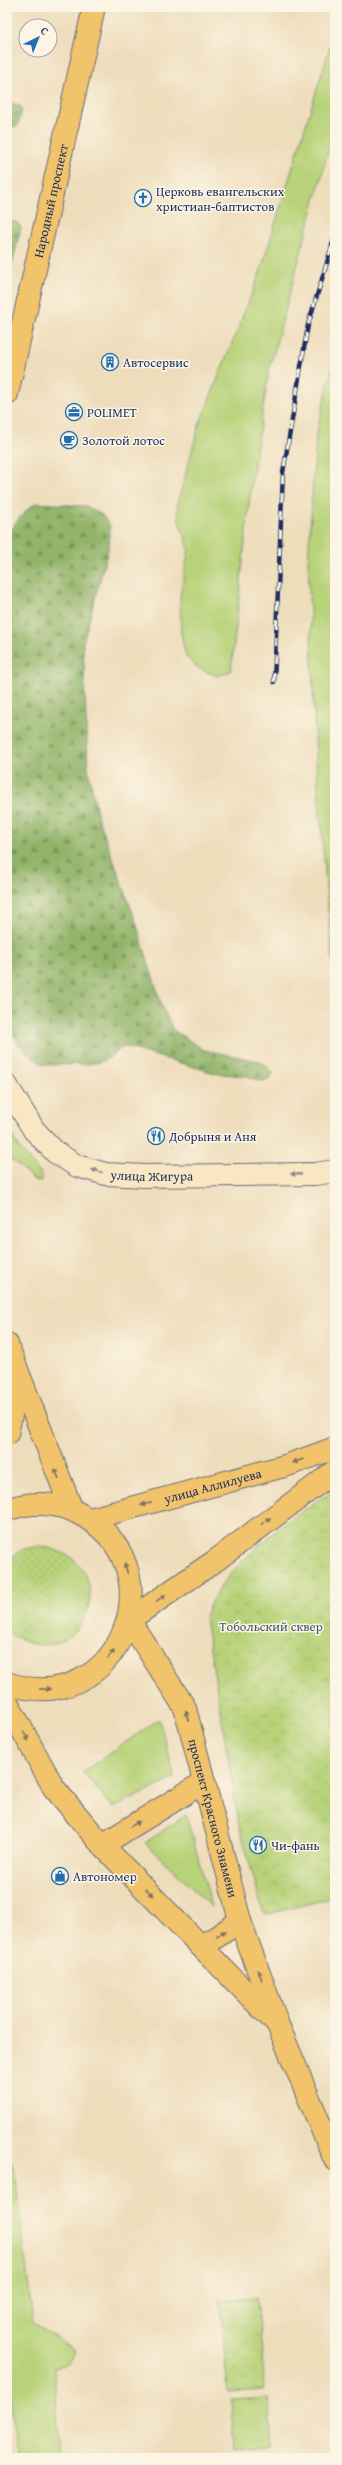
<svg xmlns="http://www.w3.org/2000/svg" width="342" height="2465" font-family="'Gentium Book Plus',serif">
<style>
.built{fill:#f3d4bf}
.grass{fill:#b7d278;stroke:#69806b}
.forest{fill:url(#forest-firs);stroke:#567263}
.park{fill:url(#park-crowns);stroke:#69806b}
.garden{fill:url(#garden-dots);stroke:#69806b}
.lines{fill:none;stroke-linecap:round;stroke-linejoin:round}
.secondary-casing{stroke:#656c7f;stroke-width:24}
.primary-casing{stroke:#656c7f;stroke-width:24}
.secondary{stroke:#f9e7c3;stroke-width:22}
.primary{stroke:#f1c36a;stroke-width:22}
.rail-casing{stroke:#1b2f5e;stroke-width:4.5}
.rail{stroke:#fcf5e5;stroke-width:3;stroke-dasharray:9;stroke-linecap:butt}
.oneway{fill:#8a8b90}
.oneway2{fill:#7b7263}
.labels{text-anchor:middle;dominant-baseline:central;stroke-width:3;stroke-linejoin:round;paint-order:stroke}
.poi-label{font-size:13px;fill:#1b2f5e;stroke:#fcf5e5;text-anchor:start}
.street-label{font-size:13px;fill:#1b2f5e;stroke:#fcf5e5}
.park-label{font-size:13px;fill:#425864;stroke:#fcf5e5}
</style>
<defs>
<pattern id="forest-firs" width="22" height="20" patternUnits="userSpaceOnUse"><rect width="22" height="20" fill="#91b468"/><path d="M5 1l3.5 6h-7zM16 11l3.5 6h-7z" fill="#769359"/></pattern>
<pattern id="park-crowns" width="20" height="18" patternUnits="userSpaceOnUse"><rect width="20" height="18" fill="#b7d278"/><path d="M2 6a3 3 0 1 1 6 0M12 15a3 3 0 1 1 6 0" fill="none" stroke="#9db56a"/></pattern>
<pattern id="garden-dots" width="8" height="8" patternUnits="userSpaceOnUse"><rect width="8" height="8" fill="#b7d278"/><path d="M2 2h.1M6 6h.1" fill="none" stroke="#9db56a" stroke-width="1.8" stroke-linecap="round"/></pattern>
</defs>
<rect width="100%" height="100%" fill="#fcf5e5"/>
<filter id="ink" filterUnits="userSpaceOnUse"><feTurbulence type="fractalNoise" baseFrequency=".025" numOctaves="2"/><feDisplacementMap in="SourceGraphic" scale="8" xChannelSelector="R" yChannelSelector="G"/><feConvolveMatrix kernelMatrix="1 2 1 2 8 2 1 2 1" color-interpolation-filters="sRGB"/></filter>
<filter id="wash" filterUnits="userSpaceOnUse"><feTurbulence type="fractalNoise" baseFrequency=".012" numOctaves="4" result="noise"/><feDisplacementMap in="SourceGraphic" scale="16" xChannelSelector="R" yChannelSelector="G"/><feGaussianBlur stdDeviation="0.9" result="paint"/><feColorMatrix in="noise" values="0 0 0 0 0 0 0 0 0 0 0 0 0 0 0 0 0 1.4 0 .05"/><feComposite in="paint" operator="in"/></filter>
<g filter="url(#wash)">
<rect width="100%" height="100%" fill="#edb"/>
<path class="built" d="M7,2385L10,2419L15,2458H7Z"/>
<path class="grass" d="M335,31V126L269,370L252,478L231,671L217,676L198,668L186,657L181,634L180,596L189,548L179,521L177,506L199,425L259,276Z
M335,356V997L316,760L308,561L316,435Z
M7,1126L19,1148L40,1172L42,1181L34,1180L7,1155Z
M159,1719L175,1778L113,1808L83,1772Z
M186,1815L212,1907L145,1843Z
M7,2154L15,2172L33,2323L73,2349L74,2354L69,2364L54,2367L60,2458H17L7,2367Z
M268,2398L272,2445L234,2448L231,2400Z"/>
<path class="forest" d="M7,101L20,106L22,110L18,125L15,127L7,124Z
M7,220L18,223L21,228L7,284Z
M36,503L86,506L102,515L110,526L109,546L83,643L88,768L98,818L134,916L162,1006L173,1030L204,1050L259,1061L267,1066L273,1073L269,1080L260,1081L248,1076L218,1074L126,1047C116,1048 113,1058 103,1061C87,1066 61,1064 44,1065C21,1050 12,1040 7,1012V545C10,527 21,513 36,503Z"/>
<path class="park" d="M334,1491L335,1897L264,1915L239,1825L205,1618C215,1574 295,1512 334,1491Z
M257,2297L265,2390L228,2392L220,2300Z"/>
<path class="garden" d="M40,1546C135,1562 78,1686 7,1631V1560L24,1549Z"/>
</g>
<g filter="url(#ink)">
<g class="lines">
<g class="secondary-casing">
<g id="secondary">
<path id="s1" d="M7,1086L34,1130L55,1152L77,1166L106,1174L144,1176L315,1174L335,1171"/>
</g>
</g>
<g class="primary-casing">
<g id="primary">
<path id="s2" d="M7,394L94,7"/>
<path d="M7,1344L72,1510"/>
<path d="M7,1434L19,1378"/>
<path d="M7,1510C29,1501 57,1502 78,1513C182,1566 118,1722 7,1683"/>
<path id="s3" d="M90,1519L288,1465L335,1448"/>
<path id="s4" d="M129,1620L185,1708L240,1921L278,2025L335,2160"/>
<path d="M129,1620L215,1561L335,1471"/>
<path d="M7,1702L54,1788L102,1845L273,2020"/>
<path d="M102,1845L204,1782"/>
<path d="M201,1945L212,1940L240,1921"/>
</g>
</g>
<use href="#secondary" class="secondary"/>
<use href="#primary" class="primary"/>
<g class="rail-casing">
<path id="rail" d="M274,682L283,473L308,325L335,236"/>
</g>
<use href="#rail" class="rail"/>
</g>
<defs><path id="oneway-solid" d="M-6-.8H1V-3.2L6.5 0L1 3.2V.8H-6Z"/></defs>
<g class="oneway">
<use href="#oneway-solid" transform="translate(97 1171) rotate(-164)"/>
<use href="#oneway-solid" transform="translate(296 1174) rotate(179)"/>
</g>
<g class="oneway2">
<use href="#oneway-solid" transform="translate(298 1461) rotate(161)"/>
<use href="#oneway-solid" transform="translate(57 1474) rotate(-112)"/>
<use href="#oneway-solid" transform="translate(146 1504) rotate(166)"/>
<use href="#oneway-solid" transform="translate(266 1521) rotate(-37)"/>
<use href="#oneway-solid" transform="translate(126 1568) rotate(-106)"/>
<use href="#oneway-solid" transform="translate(161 1598) rotate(-35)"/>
<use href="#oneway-solid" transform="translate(111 1654) rotate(-52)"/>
<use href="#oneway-solid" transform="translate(45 1689) rotate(1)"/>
<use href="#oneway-solid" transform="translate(187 1716) rotate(-104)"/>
<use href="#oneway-solid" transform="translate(26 1736) rotate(61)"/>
<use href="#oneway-solid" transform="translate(135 1824) rotate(-31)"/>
<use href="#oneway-solid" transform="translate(149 1892) rotate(45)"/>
<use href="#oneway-solid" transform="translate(221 1934) rotate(-35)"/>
<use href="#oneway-solid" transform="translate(260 1975) rotate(-110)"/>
</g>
</g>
<defs>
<g id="church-ring" transform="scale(0.9)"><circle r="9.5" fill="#fcf5e5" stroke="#1f6fb2" stroke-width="1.5"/><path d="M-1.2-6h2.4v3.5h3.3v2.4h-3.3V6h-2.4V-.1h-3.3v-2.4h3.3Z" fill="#1f6fb2"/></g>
<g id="building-ring" transform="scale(0.9)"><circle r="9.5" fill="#fcf5e5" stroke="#1f6fb2" stroke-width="1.5"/><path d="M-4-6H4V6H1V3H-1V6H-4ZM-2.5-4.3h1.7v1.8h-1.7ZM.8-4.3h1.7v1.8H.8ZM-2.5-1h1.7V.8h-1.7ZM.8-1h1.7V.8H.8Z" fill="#1f6fb2"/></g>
<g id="office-ring" transform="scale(0.9)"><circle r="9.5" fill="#fcf5e5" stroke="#1f6fb2" stroke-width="1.5"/><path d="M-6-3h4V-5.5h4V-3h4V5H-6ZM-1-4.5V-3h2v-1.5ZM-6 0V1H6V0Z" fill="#1f6fb2"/></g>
<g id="cafe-ring" transform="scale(0.9)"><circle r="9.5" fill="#fcf5e5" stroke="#1f6fb2" stroke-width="1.5"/><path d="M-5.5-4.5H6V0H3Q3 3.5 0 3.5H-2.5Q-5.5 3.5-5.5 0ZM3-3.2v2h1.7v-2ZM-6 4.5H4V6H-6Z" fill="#1f6fb2"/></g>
<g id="restaurant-ring" transform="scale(0.9)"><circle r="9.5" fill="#fcf5e5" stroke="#1f6fb2" stroke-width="1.5"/><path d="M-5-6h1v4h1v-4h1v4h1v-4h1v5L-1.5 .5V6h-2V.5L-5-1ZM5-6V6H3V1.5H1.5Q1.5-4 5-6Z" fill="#1f6fb2"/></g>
<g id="shop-ring" transform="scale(0.9)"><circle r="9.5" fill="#fcf5e5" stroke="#1f6fb2" stroke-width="1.5"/><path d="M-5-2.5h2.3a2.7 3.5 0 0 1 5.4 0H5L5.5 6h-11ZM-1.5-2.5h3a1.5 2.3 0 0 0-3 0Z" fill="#1f6fb2"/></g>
</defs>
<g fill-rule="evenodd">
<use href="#church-ring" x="143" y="198"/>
<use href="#building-ring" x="110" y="362"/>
<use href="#office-ring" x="74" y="412"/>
<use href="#cafe-ring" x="69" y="440"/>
<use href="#restaurant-ring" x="156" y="1136"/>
<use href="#restaurant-ring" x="258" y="1845"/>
<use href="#shop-ring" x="60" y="1876"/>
</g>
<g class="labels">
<g class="poi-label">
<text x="156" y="191">Церковь евангельских<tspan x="156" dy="15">христиан-баптистов</tspan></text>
<text x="123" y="362">Автосервис</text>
<text x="87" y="412">POLIMET</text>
<text x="82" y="440">Золотой лотос</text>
<text x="169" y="1136">Добрыня и Аня</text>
<text x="271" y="1845">Чи-фань</text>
<text x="73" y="1876">Автономер</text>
</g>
<g class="street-label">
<text stroke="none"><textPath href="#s2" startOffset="198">Народный проспект</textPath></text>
<text stroke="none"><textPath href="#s1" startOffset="184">улица Жигура</textPath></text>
<text stroke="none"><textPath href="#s3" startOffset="127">улица Аллилуева</textPath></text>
<text stroke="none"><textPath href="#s4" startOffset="218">проспект Красного Знамени</textPath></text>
</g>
<g class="park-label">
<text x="271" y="1626">Тобольский сквер</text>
</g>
</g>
<rect width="342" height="2465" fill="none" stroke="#fcf5e5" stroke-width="24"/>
<g transform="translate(38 38) rotate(43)"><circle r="19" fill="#fcf5e5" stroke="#a2a6af"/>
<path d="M0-3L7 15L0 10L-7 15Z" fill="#1f6fb2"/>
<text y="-6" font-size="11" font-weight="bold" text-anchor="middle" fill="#1b2f5e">С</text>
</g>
</svg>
